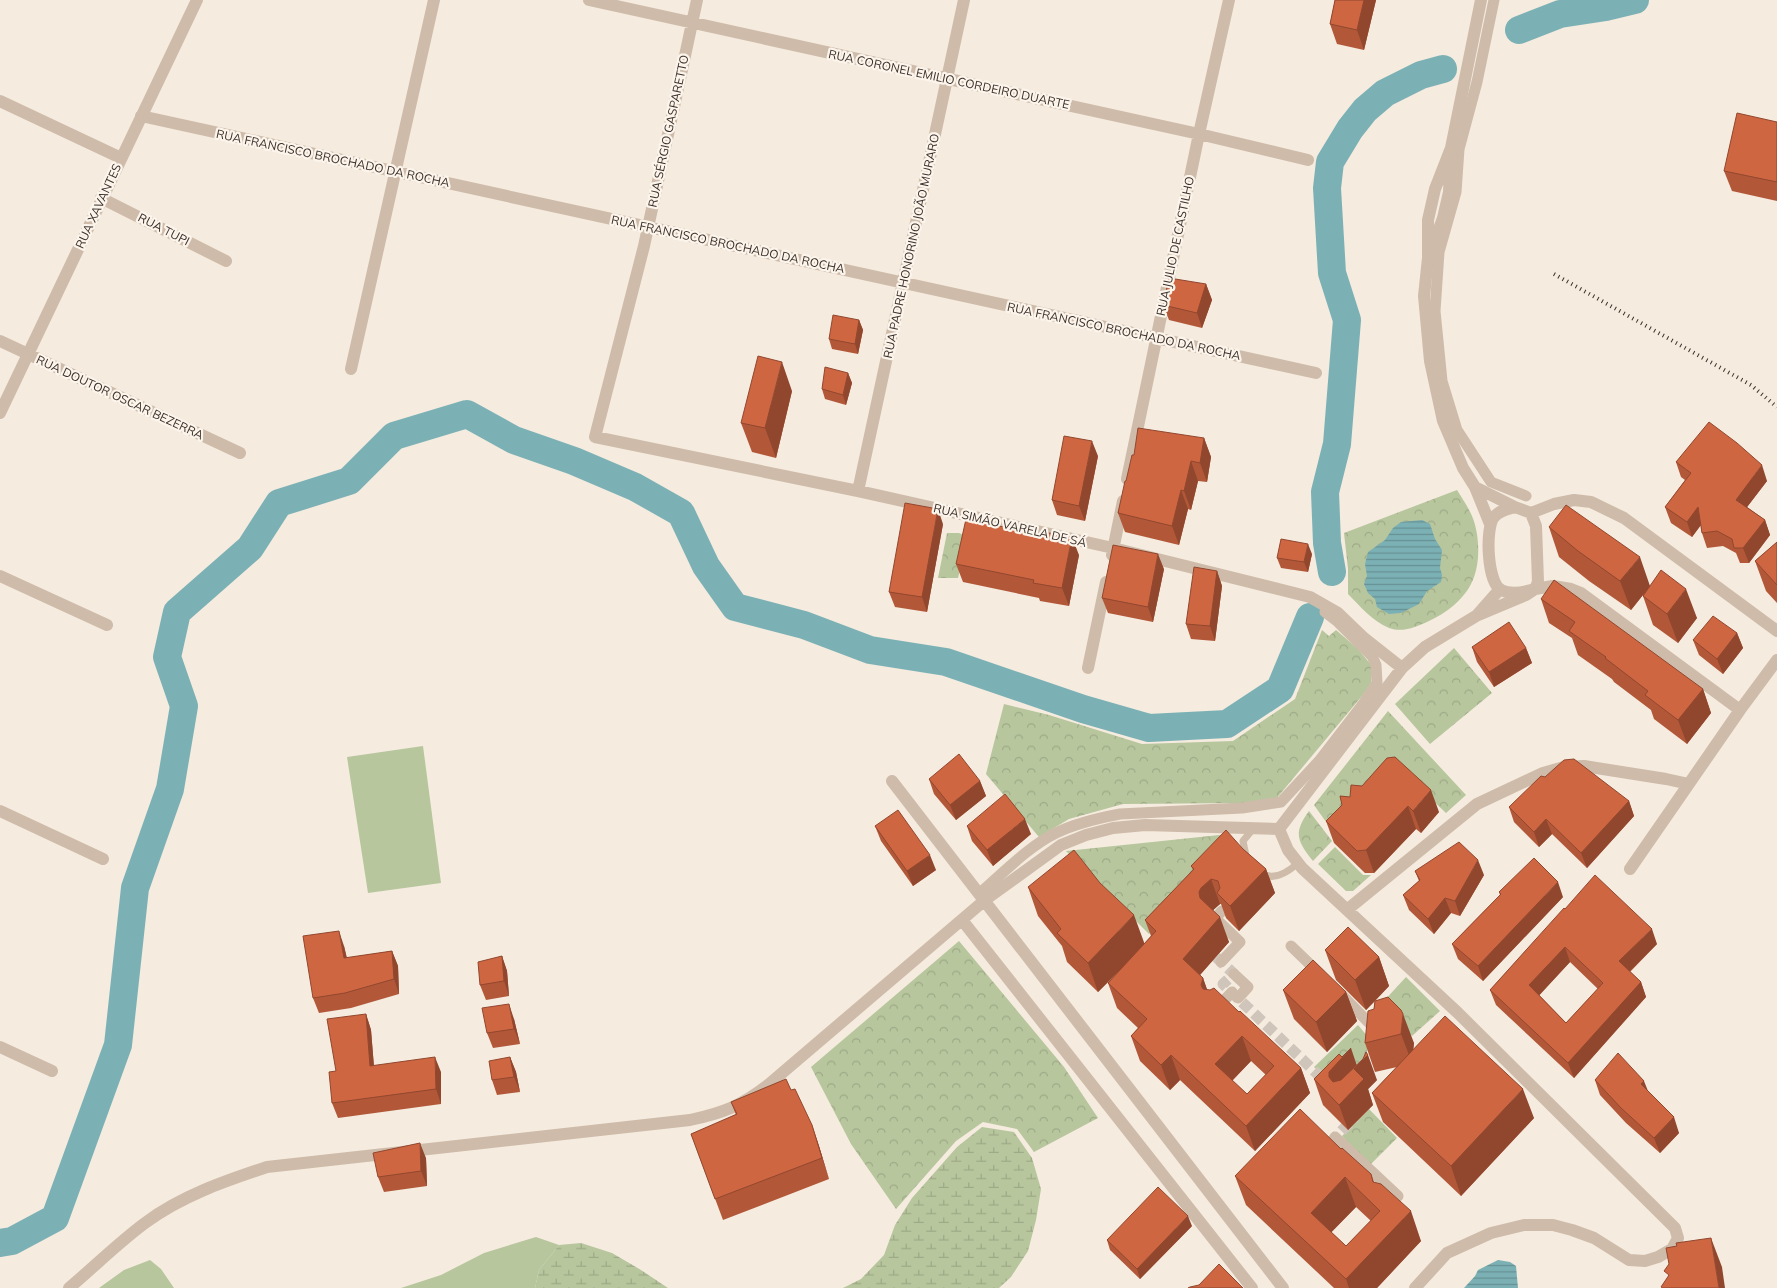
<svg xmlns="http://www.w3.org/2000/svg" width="1777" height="1288" font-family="Mulish,sans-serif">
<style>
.grass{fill:#b7c69d}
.wetland{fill:url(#wetland-marsh)}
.park{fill:url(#park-crowns)}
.water{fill:url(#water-rules)}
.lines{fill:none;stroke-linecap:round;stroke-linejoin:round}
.river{stroke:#7bb1b5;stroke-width:28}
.pedestrian-tunnel{stroke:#d0c5bb;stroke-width:11;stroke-dasharray:11 5.5;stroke-linecap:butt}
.service{stroke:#cebba9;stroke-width:7}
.pedestrian{stroke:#cebba9;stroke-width:11}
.minor{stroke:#cebba9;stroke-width:12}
.rail{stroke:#3b2f29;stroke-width:4;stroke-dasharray:1 4;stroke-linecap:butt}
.wall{fill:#b25839;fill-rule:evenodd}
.shaded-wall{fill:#91472e}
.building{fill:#cf6642;stroke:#91472e;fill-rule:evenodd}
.labels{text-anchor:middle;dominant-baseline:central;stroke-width:4.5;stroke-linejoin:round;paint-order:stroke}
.street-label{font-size:12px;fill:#3b2f29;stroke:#fcf5ec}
</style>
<defs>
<pattern id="wetland-marsh" width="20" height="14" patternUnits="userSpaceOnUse" patternTransform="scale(1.25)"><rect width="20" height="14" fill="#b7c69d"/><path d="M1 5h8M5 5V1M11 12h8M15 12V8" fill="none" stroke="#9eaa87"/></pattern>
<pattern id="park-crowns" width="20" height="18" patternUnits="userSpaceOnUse" patternTransform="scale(1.25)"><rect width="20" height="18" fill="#b7c69d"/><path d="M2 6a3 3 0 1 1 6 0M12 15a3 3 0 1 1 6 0" fill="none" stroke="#9eaa87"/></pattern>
<pattern id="water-rules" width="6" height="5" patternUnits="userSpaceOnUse" patternTransform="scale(1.25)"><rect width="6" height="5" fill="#7bb1b5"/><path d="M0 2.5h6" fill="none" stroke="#669093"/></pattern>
</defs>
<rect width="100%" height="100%" fill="#f5ebdf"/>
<path class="grass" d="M423,746L441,883L368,893L347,757Z
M536,1237L559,1245L539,1270L535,1288H401L441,1275L484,1253Z
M150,1260L161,1269L174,1288H99L124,1270Z"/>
<path class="wetland" d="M982,1127L1014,1132L1032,1158L1041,1189L1036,1220L1028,1251L1011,1277L999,1288H843L861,1279L884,1255L895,1225L912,1198L957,1147Z
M581,1243L612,1253L641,1270L668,1288H535L539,1270L559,1245Z"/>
<path class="park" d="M1457,490C1462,498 1468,507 1472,516C1480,535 1481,565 1471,584C1463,600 1445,614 1429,621C1416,627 1403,633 1389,628C1372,621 1361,607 1348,594V569L1344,533Z
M947,533H959L968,537L958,578H938Z
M1322,630L1329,636L1336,630L1358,649L1372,666L1371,683L1362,696L1276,799L1243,803L1123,804L1069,819L1039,837L986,774L1004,704L1049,715L1142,744L1233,741L1295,699Z
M1454,648L1492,693L1430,744L1395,704Z
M1388,711L1466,795L1446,813L1403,772L1336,836L1314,805Z
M1309,811L1332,841L1313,861C1297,841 1293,833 1309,811Z
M1229,834L1231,853L1149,934L1066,851Z
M1335,847L1363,875H1371L1353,891H1346L1318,864Z
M959,941L1064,1067L1098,1118L1034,1152L1017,1129L983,1122L956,1141L896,1209L851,1144L811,1067Z
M1406,977L1440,1011L1412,1036L1399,1023L1371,1015Z
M1358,1025L1368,1037L1366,1068L1336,1088L1314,1067Z
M1369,1109L1397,1138L1370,1165L1342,1136Z"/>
<path class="water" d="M1422,520L1430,524L1435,539L1442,550L1440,568L1442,575L1441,582L1427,591L1419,604L1401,613L1389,614L1377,607L1375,599L1368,593L1364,584L1367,576L1365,564L1368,552L1385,540L1393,528L1401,522Z
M1498,1260L1510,1262L1516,1266L1518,1288H1464L1475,1276L1478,1270Z"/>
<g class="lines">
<path class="river" d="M1519,30L1560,14L1606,7L1635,0
M1332,572L1327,543L1325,492L1337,444L1347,320L1332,273L1327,188L1330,162L1350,129L1365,110L1385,93L1421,75L1443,69
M0,1243L12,1241L55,1218L118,1045L135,888L170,789L184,706L167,657L177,612L250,548L279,503L349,481L394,436L467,414L514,440L574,461L635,487L681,513L706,566L735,607L804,625L870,650L946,662L1083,709L1149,728L1227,724L1280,689L1310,617"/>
<path class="pedestrian-tunnel" d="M1216,957L1234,974L1223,984L1328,1084
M1330,1143L1355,1117"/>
<path class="service" d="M1246,856L1243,841L1253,829
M1261,873C1274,882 1288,872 1298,863"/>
<path class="pedestrian" d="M1494,0L1477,82L1459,149L1456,192L1439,252L1435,311L1442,381L1457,430L1491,482L1526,496
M980,893C1003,873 1029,846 1056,833C1076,823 1099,818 1120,814L1242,808L1281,802L1319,761L1363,704L1377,683L1376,665L1372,656L1338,622L1325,612
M1291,946L1320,974
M1221,962L1240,942L1215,918L1222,911
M1234,974L1248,987L1238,998
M1341,994L1373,1027
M1217,1008L1232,992
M1335,1137L1398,1196L1389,1206"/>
<path class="minor" d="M589,0L1199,134L1308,160
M697,0L644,246L595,437L858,491L1113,548L1310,597L1338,613L1364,638L1402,668
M0,101L121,158
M141,116L1316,373
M1451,148L1435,189L1428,220V258L1424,296L1430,361L1443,421L1463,468L1475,487L1490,524
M101,198L226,261
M1432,248L1443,218L1449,192L1451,148L1481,0
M0,341L240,453
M351,369L434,0
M0,413L197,0
M1127,479L1199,134L1229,0
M1475,487L1515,507
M858,491L964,0
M1515,507L1531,513L1536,526L1538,582L1535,589C1525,592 1511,595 1501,590C1487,582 1485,528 1494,517C1500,510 1508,509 1515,507Z
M1531,513L1554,504L1574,500L1591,502L1624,518L1777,631
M1112,555L1123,501
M0,576L107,625
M1478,614L1500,589
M1088,668L1106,582
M892,781L1283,1288
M0,811L103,859
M1279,829L1288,850L1302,868L1458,1013L1675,1228L1678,1238L1672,1249L1658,1257L1645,1261L1629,1260L1594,1238L1572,1230L1553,1225H1524L1491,1233L1447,1253L1415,1288
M1279,829L1402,668L1425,647L1476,616L1526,595L1535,589L1553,586L1571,589L1581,593L1740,710
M1630,869L1740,710L1777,660
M1348,909L1477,804L1543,773L1564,767L1584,766L1666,779L1689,784
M962,920L1252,1288
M0,1047L52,1071
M69,1288C94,1267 118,1243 145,1223C181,1196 225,1181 267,1167L690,1120C723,1113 741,1106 768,1085L985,900L1061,845L1086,835L1113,828L1145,825L1279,829"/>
<path class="rail" d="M1554,274L1751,385L1777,407"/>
</g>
<path class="wall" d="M1335,0H1376L1364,50L1337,44L1330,24Z
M1777,122V201L1732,191L1724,171Z
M1206,284L1212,300L1202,328L1169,320L1163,305Z
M859,320L863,330L858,354L832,349L829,339Z
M848,373L852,383L846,405L825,399L822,389Z
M792,391L776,458L752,452L741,423Z
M1204,438L1211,457L1207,482L1198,481L1191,510L1188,509L1179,545L1125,532L1118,513L1134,455Z
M1098,456L1085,521L1057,515L1052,500Z
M1676,462L1767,481L1747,507L1765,520L1770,535L1749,563H1740L1736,553L1723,546L1707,548L1702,533L1701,525L1692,537L1671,523L1665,507L1685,480L1681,477Z
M943,524L927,612L895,607L889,592Z
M1549,527L1650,586L1697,618L1678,643L1653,625L1643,596V595L1631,610L1589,581L1559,557Z
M1777,542V603L1766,591L1755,561Z
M1312,554L1308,572L1281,568L1277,558Z
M1079,555L1069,606L1040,601L1039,598L963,582L956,564Z
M1164,569L1153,622L1108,613L1102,598Z
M1217,571L1222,586L1215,641L1191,639L1186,624Z
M1541,599L1703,689L1711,713L1687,744L1654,719L1651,710L1614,682L1612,679L1578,655L1572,638L1549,623Z
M1737,633L1743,648L1723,674L1699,655L1693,640Z
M1472,647L1526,648L1532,663L1494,687L1477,662Z
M929,779L980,781L986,796L956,820L934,794Z
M1340,796L1439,812L1421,833L1416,829L1374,873H1365L1334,843L1326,821L1342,805Z
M1629,801L1634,816L1587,868L1552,834L1539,847L1514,822L1509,807Z
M875,826L936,870L913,886L881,841Z
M967,826L1031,834L993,866L972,841Z
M1243,849L1266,869L1275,893L1239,931L1226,918L1221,904H1220L1213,910L1229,942L1200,975L1203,978L1207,990L1301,1068L1310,1093L1255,1151L1180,1080L1170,1090L1140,1061L1131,1036L1138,1028L1117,1008L1108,983L1124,966L1098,992L1067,962L1062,946L1038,916L1028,887L1144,944L1151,936L1145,920L1193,870L1191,866ZM1251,1061L1266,1075L1247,1094L1232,1081Z
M1415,871L1484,875L1460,916L1451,913L1434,934L1409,910L1403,895L1419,881Z
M1499,892L1563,897L1483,981L1458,959L1452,944L1500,895Z
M1565,909L1657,944L1630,972L1641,982L1646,997L1574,1078L1496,1005L1490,990ZM1570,962L1598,989L1566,1023L1539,995Z
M344,946L347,958L392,951L398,966L399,994L351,1008L319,1013L313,998Z
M1325,950L1379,957L1389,986L1375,1001L1414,1043L1413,1050L1534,1118L1461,1196L1383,1122L1372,1093L1397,1067L1375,1072L1365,1043L1374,1009L1375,1001L1366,1010L1336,980Z
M502,956L507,971L509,996L486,1000L480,985Z
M1283,990L1346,992L1357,1021L1327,1052L1294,1019Z
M366,1014L371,1030L374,1066L441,1072V1104L338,1118L332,1103L336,1071Z
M514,1019L520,1044L493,1048L487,1033Z
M510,1057L516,1072L520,1092L497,1095L492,1080Z
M1342,1057L1357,1065L1377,1080L1368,1089L1373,1105L1348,1130L1323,1105L1314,1079Z
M1595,1080L1648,1091L1679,1133L1660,1153L1626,1123L1600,1095Z
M791,1090L812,1125L819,1146L829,1179L723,1220L691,1134L736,1115L731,1102Z
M1341,1149L1371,1174L1374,1182L1421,1241L1377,1288H1334L1246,1205L1235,1176ZM1356,1207L1371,1221L1346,1246L1331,1232Z
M426,1158L427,1186L384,1192L378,1177Z
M1192,1226L1140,1279L1110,1250L1107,1240Z"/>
<path class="shaded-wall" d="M1364,0H1376L1364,50L1357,30Z
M1206,284L1212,300L1202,328L1197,313Z
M859,320L863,330L858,354L855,344Z
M782,362L792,391L776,458L765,428Z
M848,373L852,383L846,405L843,395Z
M1204,438L1211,457L1207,482L1200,463Z
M1092,441L1098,456L1085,521L1079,506Z
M1191,461L1198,481L1191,510L1184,491Z
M1762,465L1767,481L1741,515L1736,500Z
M1181,490L1188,509L1179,545L1172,526Z
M1698,507L1703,522L1692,537L1687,522Z
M938,509L943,524L927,612L922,597Z
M1765,520L1770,535L1749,563L1743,548Z
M1072,537L1079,555L1069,606L1062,588Z
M1308,544L1312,554L1308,572L1304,562Z
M1158,554L1164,569L1153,622L1148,607Z
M1640,557L1650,586L1631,610L1620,581Z
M1217,571L1222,586L1215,641L1210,626Z
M1686,589L1697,618L1678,643L1667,614Z
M1737,633L1743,648L1723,674L1717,659Z
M1526,648L1532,663L1494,687L1489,672Z
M1703,689L1711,713L1687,744L1678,720Z
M980,781L986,796L956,820L950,805Z
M1431,790L1439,812L1421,833L1413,811Z
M1629,801L1634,816L1587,868L1581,853Z
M1408,806L1416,829L1374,873L1366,850Z
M1025,819L1031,834L993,866L987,850Z
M1546,819L1552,834L1539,847L1534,832Z
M930,855L936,870L913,886L907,871Z
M1478,860L1484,875L1460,916L1455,901Z
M1266,869L1275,893L1239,931L1230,906Z
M1211,879L1220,904L1210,913L1200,898L1199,892L1201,888Z
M1558,882L1563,897L1483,981L1478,966Z
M1445,898L1451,913L1434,934L1428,919Z
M1134,915L1145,945L1098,992L1088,963Z
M1220,917L1229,942L1192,984L1183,959Z
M1652,929L1657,944L1625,976L1619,961Z
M339,931L344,946L350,973L344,958Z
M1565,947L1570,962L1535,1000L1529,985Z
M392,951L398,966L399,994L394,979Z
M502,956L507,971L509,996L504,981Z
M1379,957L1389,986L1366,1010L1355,980Z
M1203,978L1212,1003L1201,985Z
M1641,982L1646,997L1574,1078L1568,1063Z
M1346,992L1357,1021L1327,1052L1316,1022Z
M509,1004L514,1019L520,1044L514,1029Z
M366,1014L371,1030L375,1081L370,1066Z
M1403,1014L1414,1043L1412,1063L1401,1034Z
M1242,1036L1251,1061L1224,1089L1215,1064Z
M1351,1048L1357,1066L1368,1055L1377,1080L1368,1089L1373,1105L1348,1130L1339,1105L1338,1097L1329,1077V1072Z
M1171,1055L1180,1080L1170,1090L1161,1065Z
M435,1057L441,1072V1104L436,1089Z
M510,1057L516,1072L520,1092L514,1077Z
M1301,1068L1310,1093L1255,1151L1246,1126Z
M1644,1081L1650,1096L1641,1084Z
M1523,1089L1534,1118L1461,1196L1451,1166Z
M1674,1117L1679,1133L1660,1153L1654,1138Z
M812,1125L819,1146L829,1179L822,1158Z
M420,1143L426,1158L427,1186L421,1171Z
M1345,1177L1356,1207L1322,1242L1311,1213Z
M1411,1211L1421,1241L1377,1288H1349L1346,1279Z
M1188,1216L1192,1226L1140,1279L1137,1269Z
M1711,1238L1722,1267L1725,1288H1719Z"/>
<path class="building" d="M1335,0H1364L1357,30L1330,24Z
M1737,113L1777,122V182L1724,171Z
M1169,278L1206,284L1197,313L1163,305Z
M833,315L859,320L855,344L829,339Z
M758,356L782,362L765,428L741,423Z
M825,367L848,373L843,395L822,389Z
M1709,422L1737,443L1762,465L1736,500L1765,520L1743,548H1734L1732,539L1717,531L1702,533L1698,507L1687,522L1665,507L1691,473L1676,462Z
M1138,428L1204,438L1200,463L1191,461L1184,491L1181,490L1172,526L1118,513L1125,481H1126L1132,455H1134Z
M1064,436L1092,441L1079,506L1052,500Z
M905,503L938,509L922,597L889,592Z
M1566,505L1640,557L1620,581L1578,551L1549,527Z
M966,519L1042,535L1043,532L1072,537L1062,588L1033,583L1034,580L956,564Z
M1281,539L1308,544L1304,562L1277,558Z
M1777,542V585L1755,561Z
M1113,545L1158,554L1148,607L1102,598Z
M1194,567L1217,571L1210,626L1186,624Z
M1661,570L1686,589L1667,614L1643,596Z
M1554,580L1703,689L1678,720L1645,695L1648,691L1605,658L1606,657L1569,631L1575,622L1541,599Z
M1713,616L1737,633L1717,659L1693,640Z
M1509,622L1526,648L1489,672L1472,647Z
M959,754L980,781L950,805L929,779Z
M1395,757L1431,790L1413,811L1408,806L1366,850L1357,851L1326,821L1342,805L1340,796L1350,797L1351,785L1362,786L1387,758Z
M1574,759L1629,801L1581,853L1546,819L1534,832L1509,807L1541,776L1545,777L1564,760Z
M1005,794L1025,819L987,850L967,826Z
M898,810L930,855L907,871L875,826Z
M1226,830L1243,849L1266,869L1230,906L1217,893L1220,888L1218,881L1211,879L1201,888L1199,892L1200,898L1220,917L1183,959L1203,978L1201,985L1203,989L1210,990L1214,988L1239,1012L1240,1011L1301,1068L1246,1126L1171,1055L1161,1065L1131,1036L1147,1019L1108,983L1156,931L1145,920L1194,869L1191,866ZM1242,1036L1274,1066L1247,1094L1215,1064Z
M1459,842L1478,860L1455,901L1445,898L1428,919L1403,895L1420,880L1415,871Z
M1074,850L1100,883L1134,915L1088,963L1057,933L1061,929L1028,887Z
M1534,858L1558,882L1478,966L1452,944L1501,894L1499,892Z
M1595,875L1652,929L1619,961L1641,982L1568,1063L1490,990L1564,908L1565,909ZM1565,947L1603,983L1566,1023L1529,985Z
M1348,927L1379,957L1355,980L1325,950Z
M339,931L344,958L392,951L394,979L345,993L313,998L303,936Z
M502,956L504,981L480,985L478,962Z
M1313,960L1346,992L1316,1022L1283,990Z
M1388,997L1401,1010L1403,1014L1401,1034L1365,1043L1368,1011L1374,1009L1375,1001Z
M509,1004L514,1029L487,1033L482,1008Z
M366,1014L370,1066L435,1057L436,1089L332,1103L329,1072L336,1071L327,1019Z
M1445,1016L1523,1089L1451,1166L1372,1093Z
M1351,1048L1329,1072V1077L1333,1082L1341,1080L1363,1059L1366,1052L1368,1055L1354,1069L1364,1079L1339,1105L1314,1079L1339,1054L1342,1057Z
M1618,1053L1644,1081L1641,1084L1674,1117L1654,1138L1621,1108L1595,1080Z
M510,1057L514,1077L492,1080L489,1061Z
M786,1079L791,1090L795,1089L812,1125L822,1158L715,1199L691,1134L737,1114L731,1102Z
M1300,1109L1341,1149L1342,1148L1371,1174L1373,1182L1381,1184L1411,1211L1346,1279L1235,1176ZM1345,1177L1380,1211L1346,1246L1311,1213Z
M420,1143L421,1171L378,1177L373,1153Z
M1158,1187L1188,1216L1137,1269L1107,1240Z
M1711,1238L1719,1288H1663L1661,1287L1669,1275L1664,1271L1669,1264L1666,1248L1677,1246L1676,1243Z
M1219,1264L1243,1288H1188L1190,1287L1199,1285Z"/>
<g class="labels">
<g class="street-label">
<text transform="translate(949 79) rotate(12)">RUA CORONEL EMILIO CORDEIRO DUARTE</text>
<text transform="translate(668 131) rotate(-78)">RUA SÉRGIO GASPARETTO</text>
<text transform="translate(333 158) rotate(12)">RUA FRANCISCO BROCHADO DA ROCHA</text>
<text transform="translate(98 206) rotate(-65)">RUA XAVANTES</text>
<text transform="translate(164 229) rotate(27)">RUA TUPI</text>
<text transform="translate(728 244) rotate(12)">RUA FRANCISCO BROCHADO DA ROCHA</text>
<text transform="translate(911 246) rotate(-78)">RUA PADRE HONORINO JOÃO MURARO</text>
<text transform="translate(1175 246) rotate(-78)">RUA JULIO DE CASTILHO</text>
<text transform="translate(1124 331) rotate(12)">RUA FRANCISCO BROCHADO DA ROCHA</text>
<text transform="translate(120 397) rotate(25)">RUA DOUTOR OSCAR BEZERRA</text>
<text transform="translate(1010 525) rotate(13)">RUA SIMÃO VARELA DE SÁ</text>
</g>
</g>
</svg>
